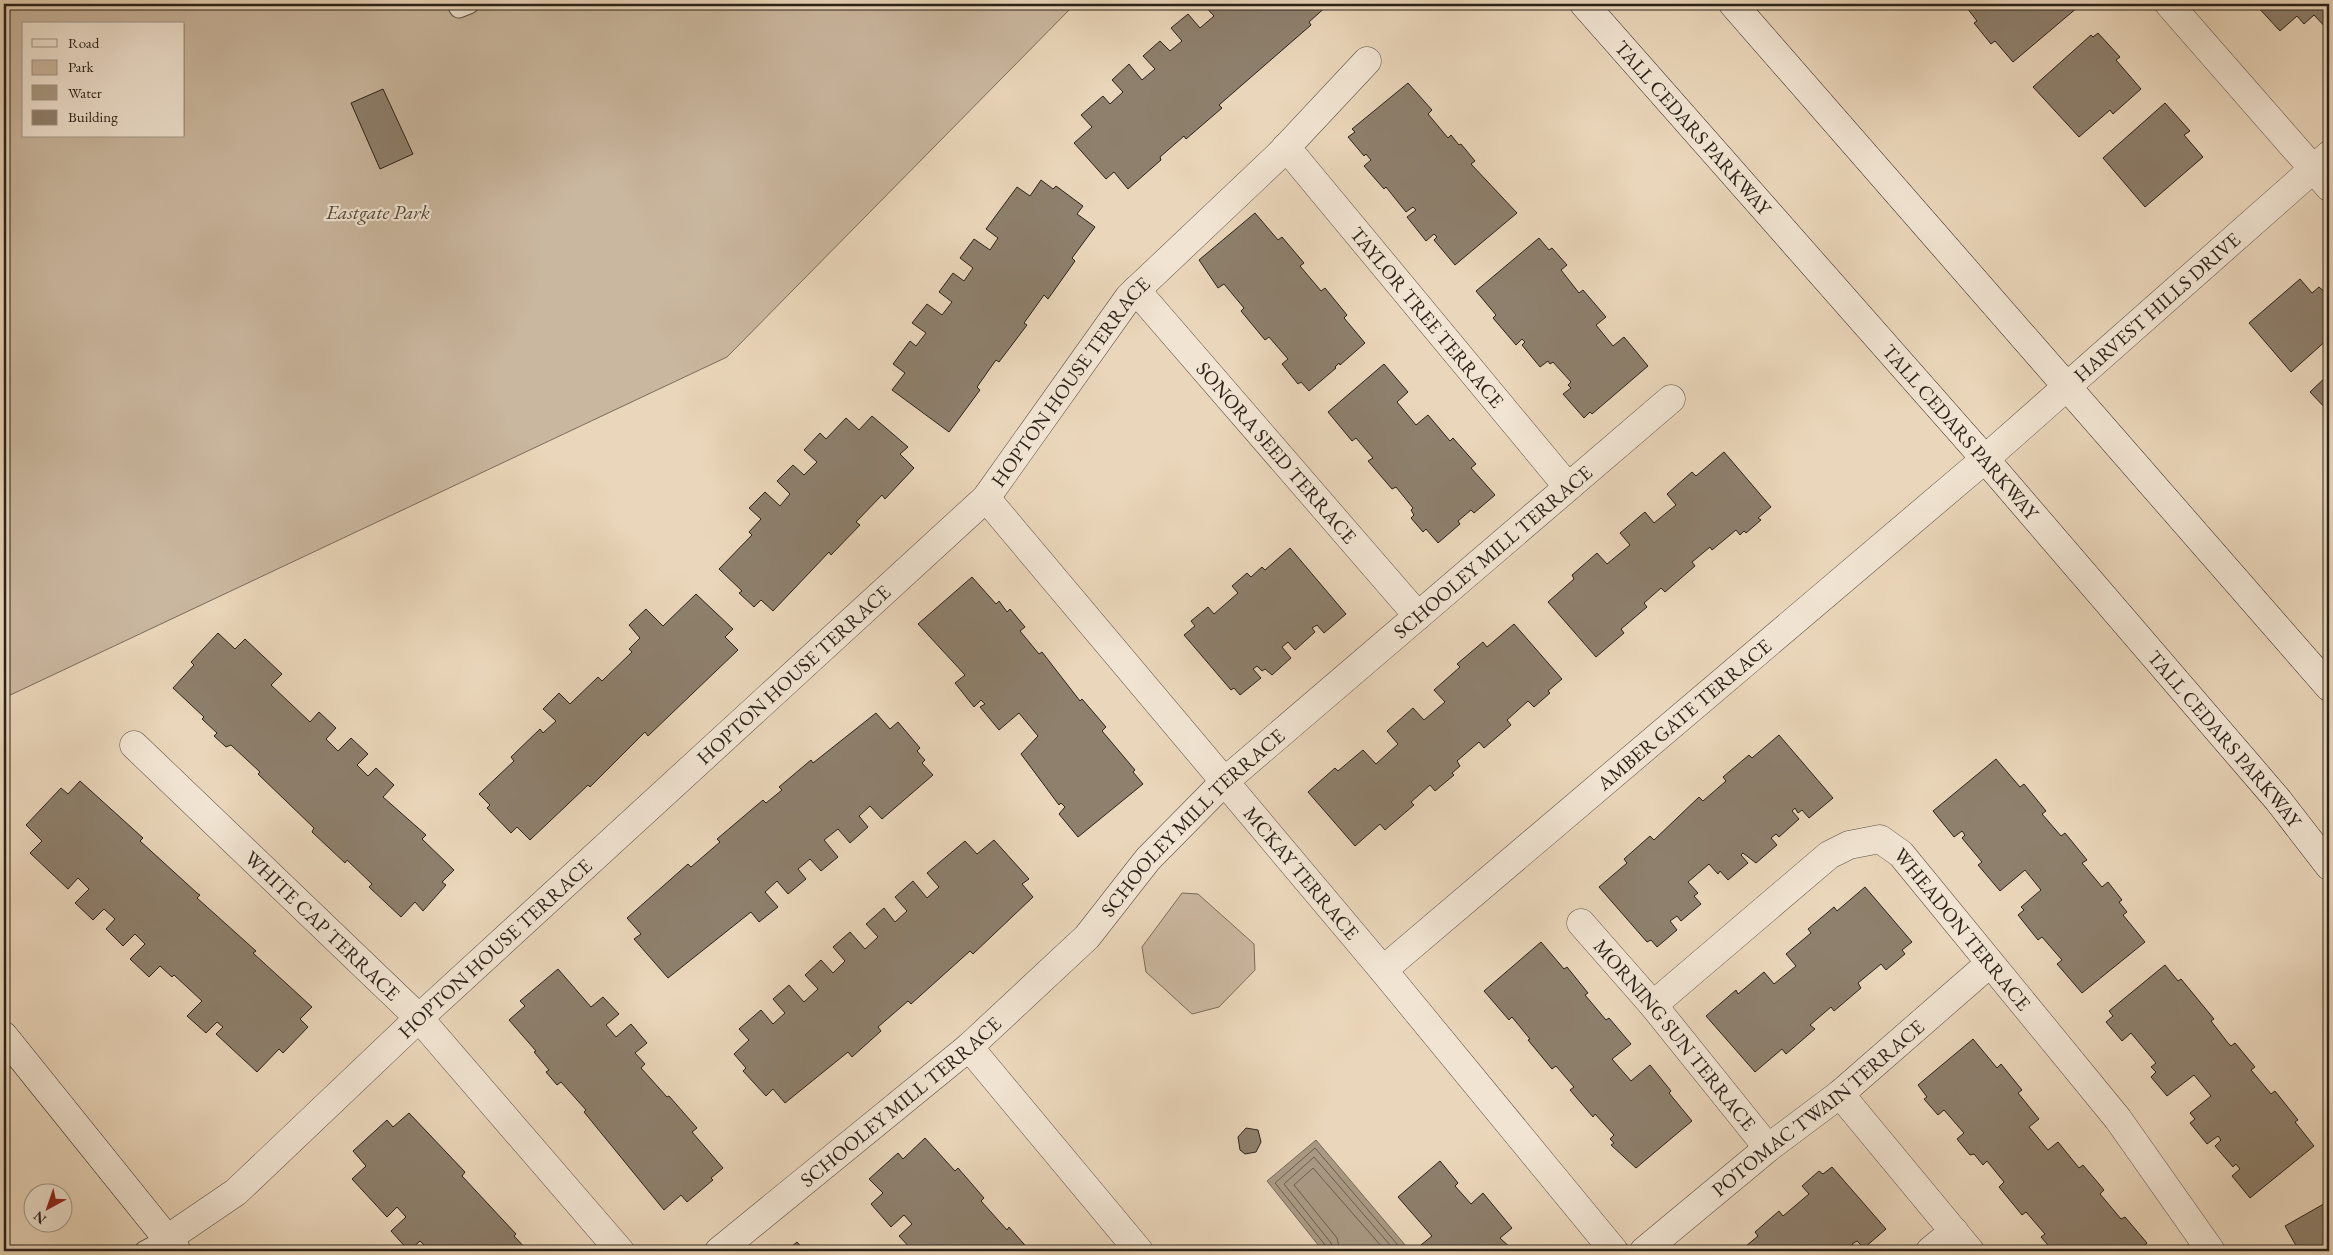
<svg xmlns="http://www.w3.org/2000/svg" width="2333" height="1255" font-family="'EB Garamond',serif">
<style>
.green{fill:#cab79f;stroke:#7a6c5c;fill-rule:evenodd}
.water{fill:#a99983;stroke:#776959}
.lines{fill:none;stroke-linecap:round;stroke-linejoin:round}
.shore{stroke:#6a5e4e;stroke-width:1}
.building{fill:#8e806d;stroke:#2b2219}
.lane-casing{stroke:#5b4f41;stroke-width:21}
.street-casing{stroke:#5b4f41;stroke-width:29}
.secondary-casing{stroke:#2b2219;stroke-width:29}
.lane{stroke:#f1e4d2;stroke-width:19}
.street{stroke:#f1e4d2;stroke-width:28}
.secondary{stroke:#f1e4d2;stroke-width:28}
.labels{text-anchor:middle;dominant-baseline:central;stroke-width:4.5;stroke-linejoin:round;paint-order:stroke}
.street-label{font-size:20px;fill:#2b2219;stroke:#f1e4d2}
.park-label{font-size:20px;font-style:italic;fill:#53473a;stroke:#f1e4d2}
</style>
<rect width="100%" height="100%" fill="#ead6ba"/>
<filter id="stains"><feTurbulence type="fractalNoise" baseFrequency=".004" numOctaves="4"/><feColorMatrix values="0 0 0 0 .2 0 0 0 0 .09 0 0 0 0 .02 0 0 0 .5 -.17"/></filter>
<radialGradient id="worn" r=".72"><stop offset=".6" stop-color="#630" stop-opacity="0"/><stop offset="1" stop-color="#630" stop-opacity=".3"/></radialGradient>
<path class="green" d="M4,4H1075L727,357L4,698ZM24,24H184V136H24Z
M1182,893L1198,894L1254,944L1255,970L1219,1007L1192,1014L1146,972L1142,947Z"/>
<path class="water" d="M1316,1140L1406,1246L1399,1251H1323L1267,1181Z"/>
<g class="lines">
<path class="shore" d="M1327,1251L1326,1246L1275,1183L1315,1148L1397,1244V1251
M1333,1251L1331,1243L1284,1184L1314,1157L1390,1245V1251
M1340,1251L1337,1238L1294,1185L1313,1168L1382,1247L1383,1251"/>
</g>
<path class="building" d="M1203,4H1329L1309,22L1311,25L1219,105L1222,108L1186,139L1184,136L1160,157L1161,160L1128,189L1114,172L1106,179L1074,143L1092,127L1081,115L1103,96L1110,104L1123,92L1112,80L1129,64L1142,80L1155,69L1143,56L1160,41L1170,51L1182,41L1171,28L1188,14L1200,28L1214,16Z
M1972,4H2076L2078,7L2013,62L1995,41L1991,44L1974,23L1977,21L1967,8Z
M2255,4H2329V31L2314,15L2304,24L2297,16L2280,31Z
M2098,33L2120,57L2116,60L2141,89L2113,114L2110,110L2079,137L2033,87L2091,35L2093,37Z
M1408,83L1432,110L1428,114L1448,138L1451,135L1459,145L1461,144L1475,161L1471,164L1517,213L1455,265L1434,240L1437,237L1434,234L1426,241L1407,217L1416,210L1413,207L1406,212L1386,187L1384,189L1364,166L1371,160L1366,154L1364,156L1348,137L1355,132L1352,129Z
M383,89L413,154L380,169L351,103Z
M2165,103L2190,131L2184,135L2203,157L2145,207L2103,158Z
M1041,180L1053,189L1056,186L1083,206L1077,214L1095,227L1072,258L1075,261L1048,299L1044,295L1024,323L1027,325L999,362L996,360L977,387L980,390L949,432L892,390L905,373L893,364L910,341L916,346L926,333L912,323L927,304L942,315L952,302L939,292L953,273L964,281L973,268L960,258L974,239L990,250L998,238L986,229L1017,187L1030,196Z
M1255,213L1278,240L1282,237L1304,263L1300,266L1321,291L1325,288L1347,315L1344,318L1365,343L1340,365L1339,363L1335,367L1336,368L1309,391L1301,382L1298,384L1282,364L1288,359L1269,337L1265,340L1241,311L1244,308L1224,284L1218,288L1199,260Z
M1539,238L1549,250L1552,248L1567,265L1561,270L1579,293L1583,290L1606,317L1596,325L1613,346L1624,337L1648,366L1592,414L1590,412L1584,418L1563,394L1571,388L1568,385L1571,382L1553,362L1550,364L1548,361L1540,367L1522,345L1525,342L1522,339L1516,345L1493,318L1496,315L1476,291Z
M2300,279L2312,293L2319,287L2328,295L2329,293V338L2291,372L2249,323Z
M1384,364L1408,392L1397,402L1416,425L1428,415L1450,441L1453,438L1476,464L1471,468L1495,495L1474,513L1471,510L1458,521L1460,524L1438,543L1426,529L1423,532L1411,518L1414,515L1411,510L1413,508L1396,487L1392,489L1368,461L1373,458L1356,438L1352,441L1328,412Z
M2329,374V412L2310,392Z
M872,416L908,447L900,454L914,468L885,499L882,495L856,522L860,525L831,555L829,552L773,611L761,600L754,607L739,593L742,591L719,569L752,535L749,532L761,519L749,508L765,492L780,506L790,494L777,481L793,465L804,475L817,462L804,450L820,433L826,439L846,418L859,430Z
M1724,452L1771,507L1758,518L1761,520L1746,533L1744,531L1740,535L1736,530L1712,550L1710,547L1692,562L1695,566L1665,592L1661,588L1644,603L1647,607L1621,629L1624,633L1596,657L1548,602L1574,579L1572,575L1597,553L1607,564L1630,545L1620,533L1645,512L1654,523L1676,505L1667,494L1692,472L1696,476Z
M1290,548L1346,614L1324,633L1317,625L1312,628L1315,632L1295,650L1288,642L1282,647L1291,658L1272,675L1265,669L1262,671L1257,666L1253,669L1261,678L1240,695L1234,688L1231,690L1184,635L1195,626L1191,621L1208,607L1214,614L1238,593L1232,586L1247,573L1251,577L1262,567L1265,570Z
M972,577L996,604L999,601L1007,612L1010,609L1025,627L1020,631L1039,654L1042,652L1080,701L1082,699L1106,727L1102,731L1135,770L1133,772L1143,784L1078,837L1059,814L1065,807L1061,803L1059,805L1021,754L1038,736L1019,713L999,730L980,707L985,704L981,700L974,707L955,683L965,675L918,624Z
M696,594L733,629L725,637L738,650L648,736L645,732L590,787L588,785L530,840L517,827L511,833L487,808L490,805L479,794L514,761L511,757L540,729L543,733L556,721L543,709L559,693L570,704L598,677L602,681L632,652L629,649L640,638L629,625L646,609L663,626Z
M1514,624L1562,679L1548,691L1550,693L1534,707L1528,701L1507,720L1511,725L1484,748L1479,742L1457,761L1460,766L1452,773L1454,775L1435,791L1430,785L1411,802L1414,805L1385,830L1380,824L1355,846L1308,792L1335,768L1338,771L1363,750L1376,764L1398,744L1387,731L1413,708L1424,720L1445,702L1434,690L1460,667L1457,664L1483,642L1487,647Z
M218,633L235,649L245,639L282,674L271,685L310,722L319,712L336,728L326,739L338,751L351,738L368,754L357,765L368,776L376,768L394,785L383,797L426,835L422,839L454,870L442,882L446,885L423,911L415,902L401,917L369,887L372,884L347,860L345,863L312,832L314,828L258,774L260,772L231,745L226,747L214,736L217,733L202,719L204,717L173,688L194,665L191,662Z
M876,713L890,729L898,722L920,748L917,751L925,760L922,763L933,775L882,819L870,806L859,816L868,827L850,843L838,829L824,840L838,857L821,871L810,859L798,869L806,879L788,894L777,881L765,892L778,907L759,922L751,912L668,978L634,939L641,934L627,918L688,864L691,867L720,842L717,839L763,800L766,803L782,790L779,787L811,760L813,763Z
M1779,735L1833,798L1809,818L1802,810L1798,813L1795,808L1792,811L1799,819L1779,837L1776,834L1771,838L1777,845L1756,863L1743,853L1741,855L1748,863L1728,880L1720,871L1718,874L1709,864L1688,882L1698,893L1694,896L1701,904L1681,921L1677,916L1670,921L1677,930L1657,947L1651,940L1647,942L1599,887L1627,863L1624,859L1650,836L1654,840L1699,797L1703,801L1726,781L1723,777L1749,755L1752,758Z
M1996,759L2020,787L2024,784L2046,811L2042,814L2061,836L2065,833L2087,860L2082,863L2102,887L2108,882L2122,900L2119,902L2127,912L2123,915L2145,942L2082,993L2057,964L2062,960L2042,937L2038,940L2018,915L2024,910L2021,907L2041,890L2025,870L2000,891L1978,865L1982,862L1962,838L1965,835L1962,831L1954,837L1933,811Z
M80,781L143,838L140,841L197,893L200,895L197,898L256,951L253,953L312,1007L300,1019L308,1027L283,1053L279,1049L257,1072L216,1034L223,1027L217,1022L206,1033L187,1016L202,1001L174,975L172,977L160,966L149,977L130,959L145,944L135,934L123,946L106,929L115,919L104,909L93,920L75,903L89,889L78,878L68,889L30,853L42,841L26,825L61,788L68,794Z
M994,840L1029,879L1022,884L1033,897L973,954L970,951L911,1004L908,1001L878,1027L881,1031L852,1057L848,1052L785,1103L773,1089L766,1096L743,1071L746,1068L734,1054L749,1040L739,1029L761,1010L773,1024L785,1013L773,999L789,985L804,1002L818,989L805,975L821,960L833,973L845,961L833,947L850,932L865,949L878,937L866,924L884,908L895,922L907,911L895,897L913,881L927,898L939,887L927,873L965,841L977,854Z
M1865,887L1912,942L1902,950L1905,954L1886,970L1881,964L1858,983L1861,988L1834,1011L1831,1007L1810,1025L1815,1029L1786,1054L1782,1049L1755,1072L1706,1016L1736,990L1738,994L1764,972L1774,984L1796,966L1786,954L1811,933L1808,929L1834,907L1837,911Z
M1541,942L1564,969L1567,967L1588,993L1585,995L1606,1020L1609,1018L1631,1044L1612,1059L1631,1081L1650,1065L1671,1091L1669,1093L1692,1121L1636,1168L1611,1145L1614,1143L1610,1139L1614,1135L1595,1114L1593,1117L1570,1090L1574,1087L1556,1066L1552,1069L1528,1040L1530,1039L1512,1017L1509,1020L1484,991Z
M2165,965L2178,981L2181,979L2214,1019L2211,1021L2228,1043L2231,1046L2235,1043L2255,1067L2251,1070L2271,1094L2275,1091L2298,1120L2295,1122L2314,1146L2250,1198L2232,1176L2240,1169L2236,1164L2233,1167L2215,1146L2221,1140L2218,1136L2207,1144L2190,1123L2195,1119L2190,1113L2211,1096L2194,1075L2167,1096L2151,1077L2156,1072L2151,1067L2156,1063L2131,1033L2122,1041L2106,1022L2113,1016L2109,1011Z
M558,969L591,1007L603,997L619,1014L606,1025L616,1037L631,1024L647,1043L635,1053L645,1064L641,1068L667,1097L669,1096L697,1128L692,1132L723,1168L711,1178L713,1180L687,1202L681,1195L664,1210L584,1112L586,1110L561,1082L557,1085L546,1072L549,1070L534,1052L536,1051L509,1020L525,1006L520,1001Z
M1973,1039L1997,1068L2001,1064L2022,1090L2018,1093L2039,1119L2029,1127L2048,1150L2058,1142L2079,1168L2083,1165L2104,1190L2100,1194L2121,1219L2125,1217L2147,1243L2138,1251H2053L2041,1237L2045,1234L2026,1212L2022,1215L1999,1187L2004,1182L1987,1161L1983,1165L1974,1154L1970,1155L1957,1139L1964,1133L1944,1110L1938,1115L1924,1099L1927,1097L1918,1085Z
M409,1113L465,1172L462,1176L516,1234L514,1236L528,1251H430L420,1241L409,1251L391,1231L406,1217L397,1207L387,1217L352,1179L366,1166L353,1151L387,1120L393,1127Z
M1246,1128L1258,1130L1261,1142L1256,1152L1245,1154L1240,1150L1238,1137Z
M925,1138L955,1171L958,1168L984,1198L981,1201L1007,1230L1009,1227L1030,1251H931L926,1246L921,1251H913L899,1236L912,1224L904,1215L891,1227L871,1204L883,1193L869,1179L898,1153L903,1159Z
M1440,1161L1458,1183L1455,1186L1471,1204L1483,1193L1512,1228L1500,1238L1514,1251H1426L1421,1245L1432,1236L1398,1197Z
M1832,1167L1886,1229L1864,1248L1857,1241L1852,1244L1856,1248L1853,1251H1740L1758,1236L1755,1232L1779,1211L1783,1216L1809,1194L1802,1186L1819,1171L1823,1174Z
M2329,1201V1251H2299L2285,1226Z
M797,1242L805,1251H786Z"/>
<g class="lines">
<g class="lane-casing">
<path id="lane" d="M457,4L459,8L469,4
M144,1251L167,1239"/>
</g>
<g class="street-casing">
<g id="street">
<path d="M2169,4L2329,187"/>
<path id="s1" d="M1286,147L1568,487"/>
<path id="s2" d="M1136,290L1418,616"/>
<path id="s3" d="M986,498L1383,970L1614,1251"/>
<path id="s4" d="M134,745L419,1018L620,1251"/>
<path id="s5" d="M1581,923L1653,1005L1768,1148"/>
<path id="s6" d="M1383,970L1985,459L2329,155"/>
<path id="s7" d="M1653,1005L1829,855L1849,845L1880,839L1901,854L2118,1119L2211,1251"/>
<path d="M969,1047L1139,1251"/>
<path d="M1840,1094L1970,1251"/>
<path id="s8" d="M167,1239L236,1192L419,1018L986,498L1129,297L1279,155L1367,61"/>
<path id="s9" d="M719,1251L969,1047L1087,937L1148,859L1225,781L1671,399"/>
<path id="s10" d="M1644,1251L1768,1148L1840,1094L1989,964"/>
<path d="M1930,1251L1954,1231"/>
</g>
</g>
<g class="secondary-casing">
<g id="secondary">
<path id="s11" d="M1584,4L1985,459L2278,800L2329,866"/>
<path d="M1733,4L2329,687"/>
<path d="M4,1036L177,1251"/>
</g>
</g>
<use href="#lane" class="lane"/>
<use href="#street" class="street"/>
<use href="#secondary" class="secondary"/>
</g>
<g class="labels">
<g class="street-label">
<text stroke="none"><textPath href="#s11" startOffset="165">TALL CEDARS PARKWAY</textPath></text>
<text stroke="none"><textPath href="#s6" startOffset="1019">HARVEST HILLS DRIVE</textPath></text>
<text stroke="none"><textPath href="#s1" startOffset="221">TAYLOR TREE TERRACE</textPath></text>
<text stroke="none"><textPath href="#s8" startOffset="1249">HOPTON HOUSE TERRACE</textPath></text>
<text stroke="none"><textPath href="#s11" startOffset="570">TALL CEDARS PARKWAY</textPath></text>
<text stroke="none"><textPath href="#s2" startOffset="215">SONORA SEED TERRACE</textPath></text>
<text stroke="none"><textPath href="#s9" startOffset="1045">SCHOOLEY MILL TERRACE</textPath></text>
<text stroke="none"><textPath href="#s8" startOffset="844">HOPTON HOUSE TERRACE</textPath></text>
<text stroke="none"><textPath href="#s6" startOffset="395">AMBER GATE TERRACE</textPath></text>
<text stroke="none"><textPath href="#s11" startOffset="975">TALL CEDARS PARKWAY</textPath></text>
<text stroke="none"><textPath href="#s9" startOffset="640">SCHOOLEY MILL TERRACE</textPath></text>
<text stroke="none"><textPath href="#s3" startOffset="490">MCKAY TERRACE</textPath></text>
<text stroke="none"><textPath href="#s4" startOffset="261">WHITE CAP TERRACE</textPath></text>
<text stroke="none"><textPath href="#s7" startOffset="408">WHEADON TERRACE</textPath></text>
<text stroke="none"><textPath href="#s8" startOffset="439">HOPTON HOUSE TERRACE</textPath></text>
<text stroke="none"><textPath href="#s5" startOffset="146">MORNING SUN TERRACE</textPath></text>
<text stroke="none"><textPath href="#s9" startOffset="235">SCHOOLEY MILL TERRACE</textPath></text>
<text stroke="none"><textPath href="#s10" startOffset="225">POTOMAC TWAIN TERRACE</textPath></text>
</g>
<g class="park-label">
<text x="378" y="212">Eastgate Park</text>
</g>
</g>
<rect width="2333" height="1255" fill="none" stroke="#ead6ba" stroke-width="20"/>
<rect x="5" y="5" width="2323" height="1245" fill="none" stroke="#2b2219" stroke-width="2.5"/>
<rect x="10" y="10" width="2313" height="1235" fill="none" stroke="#2b2219"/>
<rect x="22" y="22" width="162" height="115" fill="#f1e4d2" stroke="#a29688"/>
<rect x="32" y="39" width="25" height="8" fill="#f1e4d2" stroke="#a29688"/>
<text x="68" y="48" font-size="15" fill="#2b2219">Road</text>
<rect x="32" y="60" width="25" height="15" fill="#cab79f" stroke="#a29688"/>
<text x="68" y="72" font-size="15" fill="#2b2219">Park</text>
<rect x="32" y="85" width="25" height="15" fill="#a99983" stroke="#a29688"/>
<text x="68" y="98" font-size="15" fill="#2b2219">Water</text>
<rect x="32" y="110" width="25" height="15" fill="#8e806d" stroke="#a29688"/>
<text x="68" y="122" font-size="15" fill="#2b2219">Building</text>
<g transform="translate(48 1208) rotate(220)"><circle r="24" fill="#f1e4d2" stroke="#a29688"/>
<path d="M0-4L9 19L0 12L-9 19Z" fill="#8f2418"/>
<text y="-8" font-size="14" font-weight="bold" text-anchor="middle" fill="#2b2219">N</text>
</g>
<rect width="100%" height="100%" filter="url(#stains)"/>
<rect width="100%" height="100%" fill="url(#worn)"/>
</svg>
